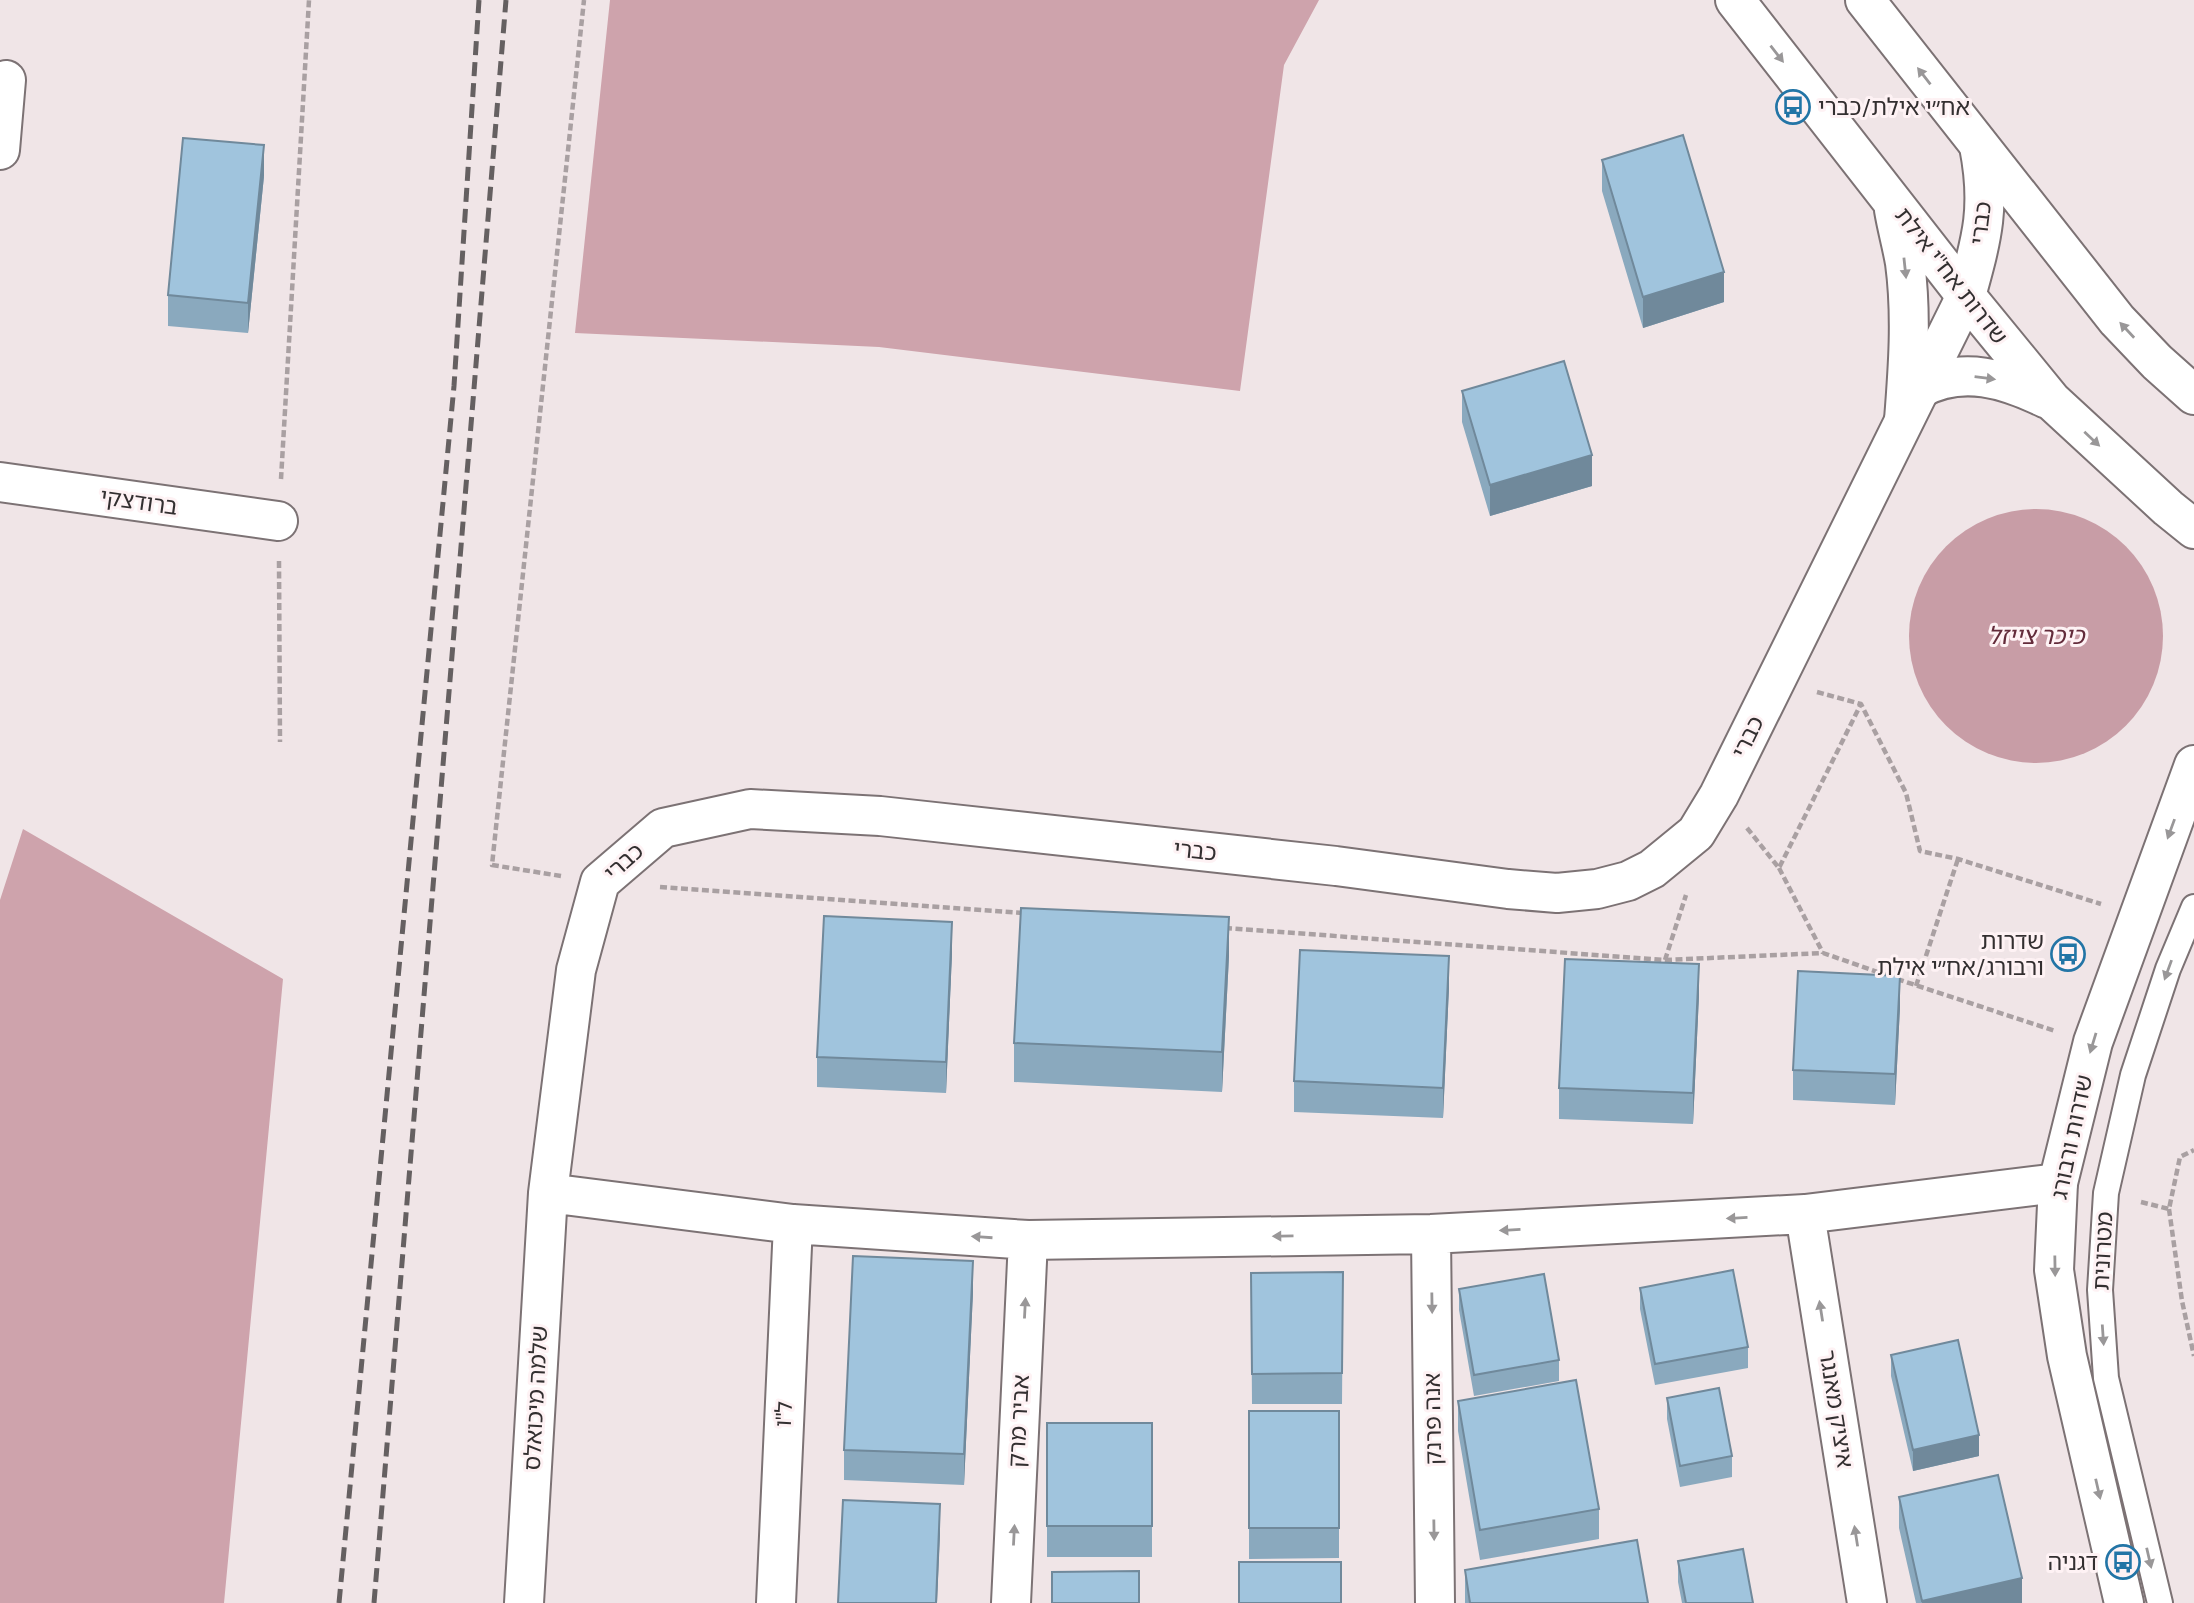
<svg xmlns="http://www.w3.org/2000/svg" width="2194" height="1603" font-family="Karla,'Noto Sans Hebrew',sans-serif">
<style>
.forest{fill:#cea3ac}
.water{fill:#c89da6}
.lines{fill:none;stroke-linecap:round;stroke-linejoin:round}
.service-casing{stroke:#7c7274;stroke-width:28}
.minor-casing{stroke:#7c7274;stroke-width:42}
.secondary-casing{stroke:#7c7274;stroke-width:42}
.path{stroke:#a9a0a2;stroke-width:4.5;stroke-dasharray:7 3.5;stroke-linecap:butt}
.service{stroke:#fff;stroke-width:24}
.minor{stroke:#fff;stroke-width:38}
.secondary{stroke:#fff;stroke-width:38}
.rail{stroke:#656061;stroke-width:5;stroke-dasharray:14 7;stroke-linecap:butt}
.wall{fill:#8aa9be}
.shaded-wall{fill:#70899b}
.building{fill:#a0c4dd;stroke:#70899b;stroke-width:2}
.oneway{fill:#999798}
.labels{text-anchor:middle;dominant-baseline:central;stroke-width:6;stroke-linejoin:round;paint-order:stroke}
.poi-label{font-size:23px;fill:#332f30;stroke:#fef2f4;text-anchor:end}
.street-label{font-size:23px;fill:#332f30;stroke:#fef2f4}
.water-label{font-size:24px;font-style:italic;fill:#632b3a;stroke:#fef2f4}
</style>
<rect width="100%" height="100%" fill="#f0e5e7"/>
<path class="forest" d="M610,0H1319L1284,65L1240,391L879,347L575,333Z
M23,829L283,979L224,1603H0V900Z"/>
<path class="water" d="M1909 636a127 127 0 1 1 254 0a127 127 0 1 1-254 0Z"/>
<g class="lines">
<g class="service-casing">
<path id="service" d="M2160,1603L2106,1378L2100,1290L2106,1193L2133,1075L2168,969L2194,907"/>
</g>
<g class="minor-casing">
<path id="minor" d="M0,150L6,80
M0,482L278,521
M548,1193L793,1224L1028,1240L1431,1234L1805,1214L2058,1183
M1805,1214L1867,1603
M1431,1234L1435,1603
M524,1603L548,1193L576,970L600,882L663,828L750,809L880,816L1336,866L1508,889L1557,893L1597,889L1628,881L1652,869L1696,833L1719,795L1966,296C1982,238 1991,207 1979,146
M776,1603L793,1224
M1011,1603L1028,1240"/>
</g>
<g class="secondary-casing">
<path id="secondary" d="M1735,0L1966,296L2052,401L2168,508L2194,529
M1865,0L2117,320L2157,362L2194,395
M1894,210C1897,228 1902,245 1905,263C1912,315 1908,369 1904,420
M1919,389C1962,365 2006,379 2047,399
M2124,1603L2067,1356L2054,1270L2058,1183L2093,1042L2194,765"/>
</g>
<path class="path" d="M281,479L309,0
M279,561L280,742
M1817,692L1861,704L1906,793L1920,851L1958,859L2101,904
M1747,828L1779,868L1861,704
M1779,868L1823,953
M561,876L492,865L584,0
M660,887L1024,913
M1225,928L1665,960L1686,895
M1665,960L1823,953L1889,976
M1897,979L2055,1031
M1916,986L1958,859
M2141,1202L2169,1209L2180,1157L2194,1150
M2169,1209L2182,1301L2194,1356"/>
<use href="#service" class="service"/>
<use href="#minor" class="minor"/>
<use href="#secondary" class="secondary"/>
<path class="rail" d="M339,1603L454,386L479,0
M374,1603L506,0"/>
</g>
<path class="wall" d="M1602,160L1724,302L1643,328L1602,191Z
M264,176L248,333L168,326V295Z
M1462,391L1592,486L1490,516L1462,422Z
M952,953L946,1093L817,1087V1057Z
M1229,956L1222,1092L1014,1082V1043Z
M1449,987L1443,1118L1294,1112V1081Z
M1699,995L1693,1124L1559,1119V1088Z
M1900,1007L1895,1105L1793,1100V1070Z
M1343,1272L1342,1404H1252L1251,1273Z
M1640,1288L1748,1347V1368L1655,1385L1640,1309Z
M1459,1289L1559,1360V1381L1474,1396L1459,1310Z
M973,1292L964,1485L844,1480V1450Z
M1891,1355L1979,1456L1913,1471L1891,1376Z
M1667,1398L1732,1456V1477L1680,1487L1667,1419Z
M1458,1401L1599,1509V1539L1480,1560L1458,1431Z
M1249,1411H1339V1558L1249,1559Z
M1047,1423H1152V1557H1047Z
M1899,1497L2022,1603H1916L1899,1528Z
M1678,1561L1753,1603H1682L1678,1582Z
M1465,1570L1648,1603H1465Z"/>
<path class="shaded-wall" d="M264,145V176L248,333V303Z
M1724,272V302L1643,328V297Z
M1592,455V486L1490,516V485Z
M1229,917V956L1222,1092V1052Z
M952,922V953L946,1093V1062Z
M1449,956V987L1443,1118V1088Z
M1699,964V995L1693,1124V1093Z
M1900,976V1007L1895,1105V1074Z
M973,1261V1292L964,1485V1454Z
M1979,1435V1456L1913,1471V1450Z
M940,1504V1535L937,1603H936Z
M2022,1578V1603H1922V1601Z"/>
<path class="building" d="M1683,135L1724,272L1643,297L1602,160Z
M183,138L264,145L248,303L168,295Z
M1564,361L1592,455L1490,485L1462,391Z
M1021,908L1229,917L1222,1052L1014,1043Z
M824,916L952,922L946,1062L817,1057Z
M1300,950L1449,956L1443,1088L1294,1081Z
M1565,959L1699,964L1693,1093L1559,1088Z
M1798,971L1900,976L1895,1074L1793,1070Z
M853,1256L973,1261L964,1454L844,1450Z
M1733,1270L1748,1347L1655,1364L1640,1288Z
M1343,1272L1342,1373L1252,1374L1251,1273Z
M1544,1274L1559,1360L1474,1375L1459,1289Z
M1958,1340L1979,1435L1913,1450L1891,1355Z
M1576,1380L1599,1509L1480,1530L1458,1401Z
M1719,1388L1732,1456L1680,1466L1667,1398Z
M1249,1411H1339V1528H1249Z
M1047,1423H1152V1526H1047Z
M1998,1475L2022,1578L1922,1601L1899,1497Z
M843,1500L940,1504L936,1603H838Z
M1637,1540L1648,1603H1470L1465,1570Z
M1743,1549L1753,1603H1686L1678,1561Z
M1239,1562H1341V1603H1239Z
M1139,1571V1603H1052V1572Z"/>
<defs><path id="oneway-solid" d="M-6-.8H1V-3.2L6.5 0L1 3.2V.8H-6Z" transform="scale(1.75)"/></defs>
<g class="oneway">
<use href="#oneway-solid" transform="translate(1777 54) rotate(52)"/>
<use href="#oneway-solid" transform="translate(1924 76) rotate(-128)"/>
<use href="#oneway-solid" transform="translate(1905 268) rotate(84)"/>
<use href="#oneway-solid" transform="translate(2127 330) rotate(-133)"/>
<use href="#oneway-solid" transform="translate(1985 378) rotate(7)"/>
<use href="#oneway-solid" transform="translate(2092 439) rotate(43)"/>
<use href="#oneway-solid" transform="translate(2171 829) rotate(110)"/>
<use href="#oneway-solid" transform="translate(2168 970) rotate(110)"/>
<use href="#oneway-solid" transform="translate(2093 1043) rotate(107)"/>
<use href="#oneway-solid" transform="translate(1737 1218) rotate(177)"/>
<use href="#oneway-solid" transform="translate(1510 1230) rotate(177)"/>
<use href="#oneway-solid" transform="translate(1283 1236) rotate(179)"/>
<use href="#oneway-solid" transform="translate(982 1237) rotate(-176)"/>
<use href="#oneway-solid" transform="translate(2055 1266) rotate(89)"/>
<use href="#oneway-solid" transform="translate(1432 1303) rotate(89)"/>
<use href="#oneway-solid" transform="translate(1025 1308) rotate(-87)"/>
<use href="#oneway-solid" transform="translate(1821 1311) rotate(-99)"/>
<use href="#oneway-solid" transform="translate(2103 1335) rotate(86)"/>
<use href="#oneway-solid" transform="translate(2098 1489) rotate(77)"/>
<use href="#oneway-solid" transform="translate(1434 1530) rotate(89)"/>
<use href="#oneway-solid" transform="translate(1014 1535) rotate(-87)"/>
<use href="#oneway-solid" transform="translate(1856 1536) rotate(-99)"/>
<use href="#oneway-solid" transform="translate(2149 1558) rotate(77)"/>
</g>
<defs>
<g id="bus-ring" transform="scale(1.75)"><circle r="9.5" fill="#fef2f4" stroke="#2375a6" stroke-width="1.5"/><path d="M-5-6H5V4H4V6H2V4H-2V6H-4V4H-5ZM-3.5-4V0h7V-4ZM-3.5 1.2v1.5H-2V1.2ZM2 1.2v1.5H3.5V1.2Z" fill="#2375a6"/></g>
</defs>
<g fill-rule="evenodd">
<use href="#bus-ring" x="1793" y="107"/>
<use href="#bus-ring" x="2068" y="954"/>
<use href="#bus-ring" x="2123" y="1562"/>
</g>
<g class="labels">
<g class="poi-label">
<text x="1818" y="107" text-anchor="start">אח״י אילת/כברי</text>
<text x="2044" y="941">שדרות<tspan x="2044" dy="26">ורבורג/אח״י אילת</tspan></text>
<text x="2098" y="1562">דגניה</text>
</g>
<g class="street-label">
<text transform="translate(1981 223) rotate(-83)">כברי</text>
<text transform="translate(1951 276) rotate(52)">שדרות אח"י אילת</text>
<text transform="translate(139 502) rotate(8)">ברודצקי</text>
<text transform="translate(1748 737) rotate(-64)">כברי</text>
<text transform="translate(1195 851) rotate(6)">כברי</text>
<text transform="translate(624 862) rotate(-42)">כברי</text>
<text transform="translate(2072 1137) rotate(-78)">שדרות ורבורג</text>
<text transform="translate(2103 1251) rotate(-87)">מטרונית</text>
<text transform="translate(536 1398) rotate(-87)">שלמה מיכואלס</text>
<text transform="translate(1836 1409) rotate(81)">איציק מאנגר</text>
<text transform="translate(784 1414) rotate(-87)">ל"ו</text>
<text transform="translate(1433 1419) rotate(-91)">אנה פרנק</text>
<text transform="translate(1019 1421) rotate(-87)">אביר מרק</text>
</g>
<g class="water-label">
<text x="2036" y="636">כיכר צייזל</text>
</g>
</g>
</svg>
